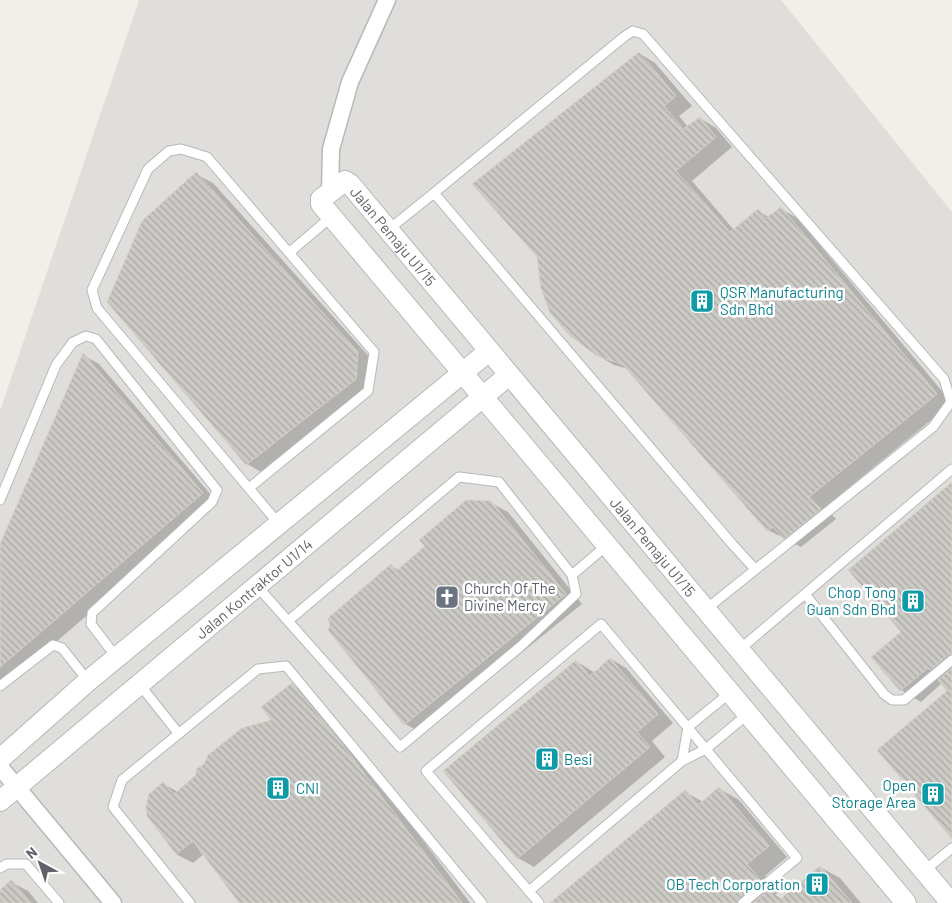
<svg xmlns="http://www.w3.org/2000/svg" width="952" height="903" font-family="Barlow,sans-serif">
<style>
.industrial{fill:#e0deda}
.shadow{fill:#0003}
.building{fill:url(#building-back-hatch);stroke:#d6d1c6}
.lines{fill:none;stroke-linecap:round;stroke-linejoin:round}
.service-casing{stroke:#b5b8bc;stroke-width:11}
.minor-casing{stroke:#b5b8bc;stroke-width:19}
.tertiary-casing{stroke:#b5b8bc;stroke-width:22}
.service{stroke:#fff;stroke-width:9}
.minor{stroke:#fff;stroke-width:16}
.tertiary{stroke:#fff;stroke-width:20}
.labels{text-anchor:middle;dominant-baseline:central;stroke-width:5;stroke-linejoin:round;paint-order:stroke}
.street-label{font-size:15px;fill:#5f6368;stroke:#fff}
.culture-label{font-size:15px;fill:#0d838f;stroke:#fff;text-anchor:start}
.worship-label{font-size:15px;fill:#5b616d;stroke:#fff;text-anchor:start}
</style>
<defs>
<pattern id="building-back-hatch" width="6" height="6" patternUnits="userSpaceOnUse" patternTransform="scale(1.25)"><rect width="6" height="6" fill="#cccac5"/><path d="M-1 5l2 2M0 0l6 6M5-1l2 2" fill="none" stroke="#a9a8a4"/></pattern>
</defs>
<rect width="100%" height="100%" fill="#f1efe8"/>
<path class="industrial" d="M139,0H781L952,212V903H0V411Z"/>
<path class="shadow" d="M639,53L655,63L692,106L679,116L688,127L700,118L716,128L732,147L692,181L734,230L758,211L769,217L781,209L797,218L952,403L825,507L836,519L801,547L768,530L628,369L614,365L597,355Z
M196,174L213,183L374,362L372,388L263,473L247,464Z
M83,355L99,364L218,503L0,690V547Z
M952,484V837L949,691L942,683L921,702L901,690L903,632Z
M491,503L508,512L582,604L422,733L405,724L391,566L399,570Z
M611,659L626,668L673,723L652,741L665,757L534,867L518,858L576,661L595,673Z
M292,685L309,694L358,754L470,903H241L204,854L193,863L176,854L164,784L178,792L273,720Z
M720,789L739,800L787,857L765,876L779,892L775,895L782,899L820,867L840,878L861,903H558L685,792L703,802Z
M11,882L28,891L38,903H0V892Z"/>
<path class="building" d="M639,52L676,96L664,106L683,129L700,117L716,137L676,171L730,232L758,209L766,218L781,207L937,394L809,497L821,509L784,539L773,527L767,531L622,364L597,356L569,335L550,313L541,289L537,257L472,184Z
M196,172L358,352L356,379L246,465L107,302L142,221Z
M83,353L203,493L0,667V544Z
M952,482V654L948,655L930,670L928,668L900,691L871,657L901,632L848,570Z
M466,500L491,501L566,594L404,725L328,630L330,625L328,618L391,564L396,571L425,546L419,540Z
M610,658L658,714L637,732L650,747L517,859L443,771L576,660L590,676Z
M952,668V839L877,750L947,691L938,680Z
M292,683L342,744L462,903H239L193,841L176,854L147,816L146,806L149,794L163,782L174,794L196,775V769L204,764L208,755L242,728L271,720L261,707Z
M719,787L769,846L747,864L760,880L739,898L737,903H550L685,790L698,805Z
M820,866L852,903H753L768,890L778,901Z
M11,880L31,903H0V890Z"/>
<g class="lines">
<g class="service-casing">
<path id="service" d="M388,230L434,193
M290,252L331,217
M249,488L368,391L374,352L207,157L181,149L169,151L148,169L92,290L97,308L279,524
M0,500L56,365L73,342L86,336L96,339L217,490L212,502L92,613L91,624L117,658
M257,586L288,621L459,477L499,482L572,575L606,546
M805,594L884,694L892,700H904L952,660
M705,610L933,427L951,402L944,379L643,34L633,31L625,36L434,193L733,545L755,569
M288,621L400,747L521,646L576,594L572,575
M739,650L952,469
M140,685L179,734
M0,686L53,645L62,648L88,681
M682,761L688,727L731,692
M0,868L7,864H26L59,903
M924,871L952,848
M529,891L682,761L706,749L749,713
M190,903L113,807L122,780L258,669L286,666L482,903
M539,903L426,771L601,624L797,858L743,903"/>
</g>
<g class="minor-casing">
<path id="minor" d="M330,192L331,149L350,82L387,0
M0,767L113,903"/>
</g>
<g class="tertiary-casing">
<g id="tertiary">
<path d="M0,759L88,681L489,351"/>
<path id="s1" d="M0,801L509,375"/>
<path id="s2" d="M906,903C712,669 516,437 321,204V199L345,181L350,184L951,903"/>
</g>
</g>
<use href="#service" class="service"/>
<use href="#minor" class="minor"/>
<use href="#tertiary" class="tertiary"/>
</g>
<defs>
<g id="building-square" transform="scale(1.25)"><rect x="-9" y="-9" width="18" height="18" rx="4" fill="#0f9aa8" stroke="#fff"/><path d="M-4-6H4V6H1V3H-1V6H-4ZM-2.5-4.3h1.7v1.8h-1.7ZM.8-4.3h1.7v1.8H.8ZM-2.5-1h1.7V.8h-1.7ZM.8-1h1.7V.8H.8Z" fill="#fff"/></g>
<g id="church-square" transform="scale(1.25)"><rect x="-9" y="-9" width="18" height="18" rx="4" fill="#6b7280" stroke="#fff"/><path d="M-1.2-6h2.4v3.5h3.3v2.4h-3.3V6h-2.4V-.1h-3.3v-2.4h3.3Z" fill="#fff"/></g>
</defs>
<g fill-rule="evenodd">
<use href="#building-square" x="702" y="301"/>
<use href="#church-square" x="447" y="597"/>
<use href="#building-square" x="913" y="601"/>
<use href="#building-square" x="547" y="759"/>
<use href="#building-square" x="278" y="788"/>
<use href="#building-square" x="933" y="794"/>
<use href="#building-square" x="817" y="884"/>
</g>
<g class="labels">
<g class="street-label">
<text stroke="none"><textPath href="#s2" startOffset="1020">Jalan Pemaju U1/15</textPath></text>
<text stroke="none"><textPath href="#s2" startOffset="1425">Jalan Pemaju U1/15</textPath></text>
<text stroke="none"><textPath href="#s1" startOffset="331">Jalan Kontraktor U1/14</textPath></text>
</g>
<g class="culture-label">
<text x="720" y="292">QSR Manufacturing<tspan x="720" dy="17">Sdn Bhd</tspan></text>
<text x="896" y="592" text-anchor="end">Chop Tong<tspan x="896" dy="17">Guan Sdn Bhd</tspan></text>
<text x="564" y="759">Besi</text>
<text x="916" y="785" text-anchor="end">Open<tspan x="916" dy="17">Storage Area</tspan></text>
<text x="296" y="788">CNI</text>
<text x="800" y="884" text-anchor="end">OB Tech Corporation</text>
</g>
<g class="worship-label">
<text x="464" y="588">Church Of The<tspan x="464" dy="17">Divine Mercy</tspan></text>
</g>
</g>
<g transform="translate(40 863) rotate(320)" stroke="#ffffff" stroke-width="4" paint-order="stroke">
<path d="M0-4L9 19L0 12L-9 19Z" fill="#5f6368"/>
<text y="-8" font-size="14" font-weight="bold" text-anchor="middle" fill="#5f6368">N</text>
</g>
</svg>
